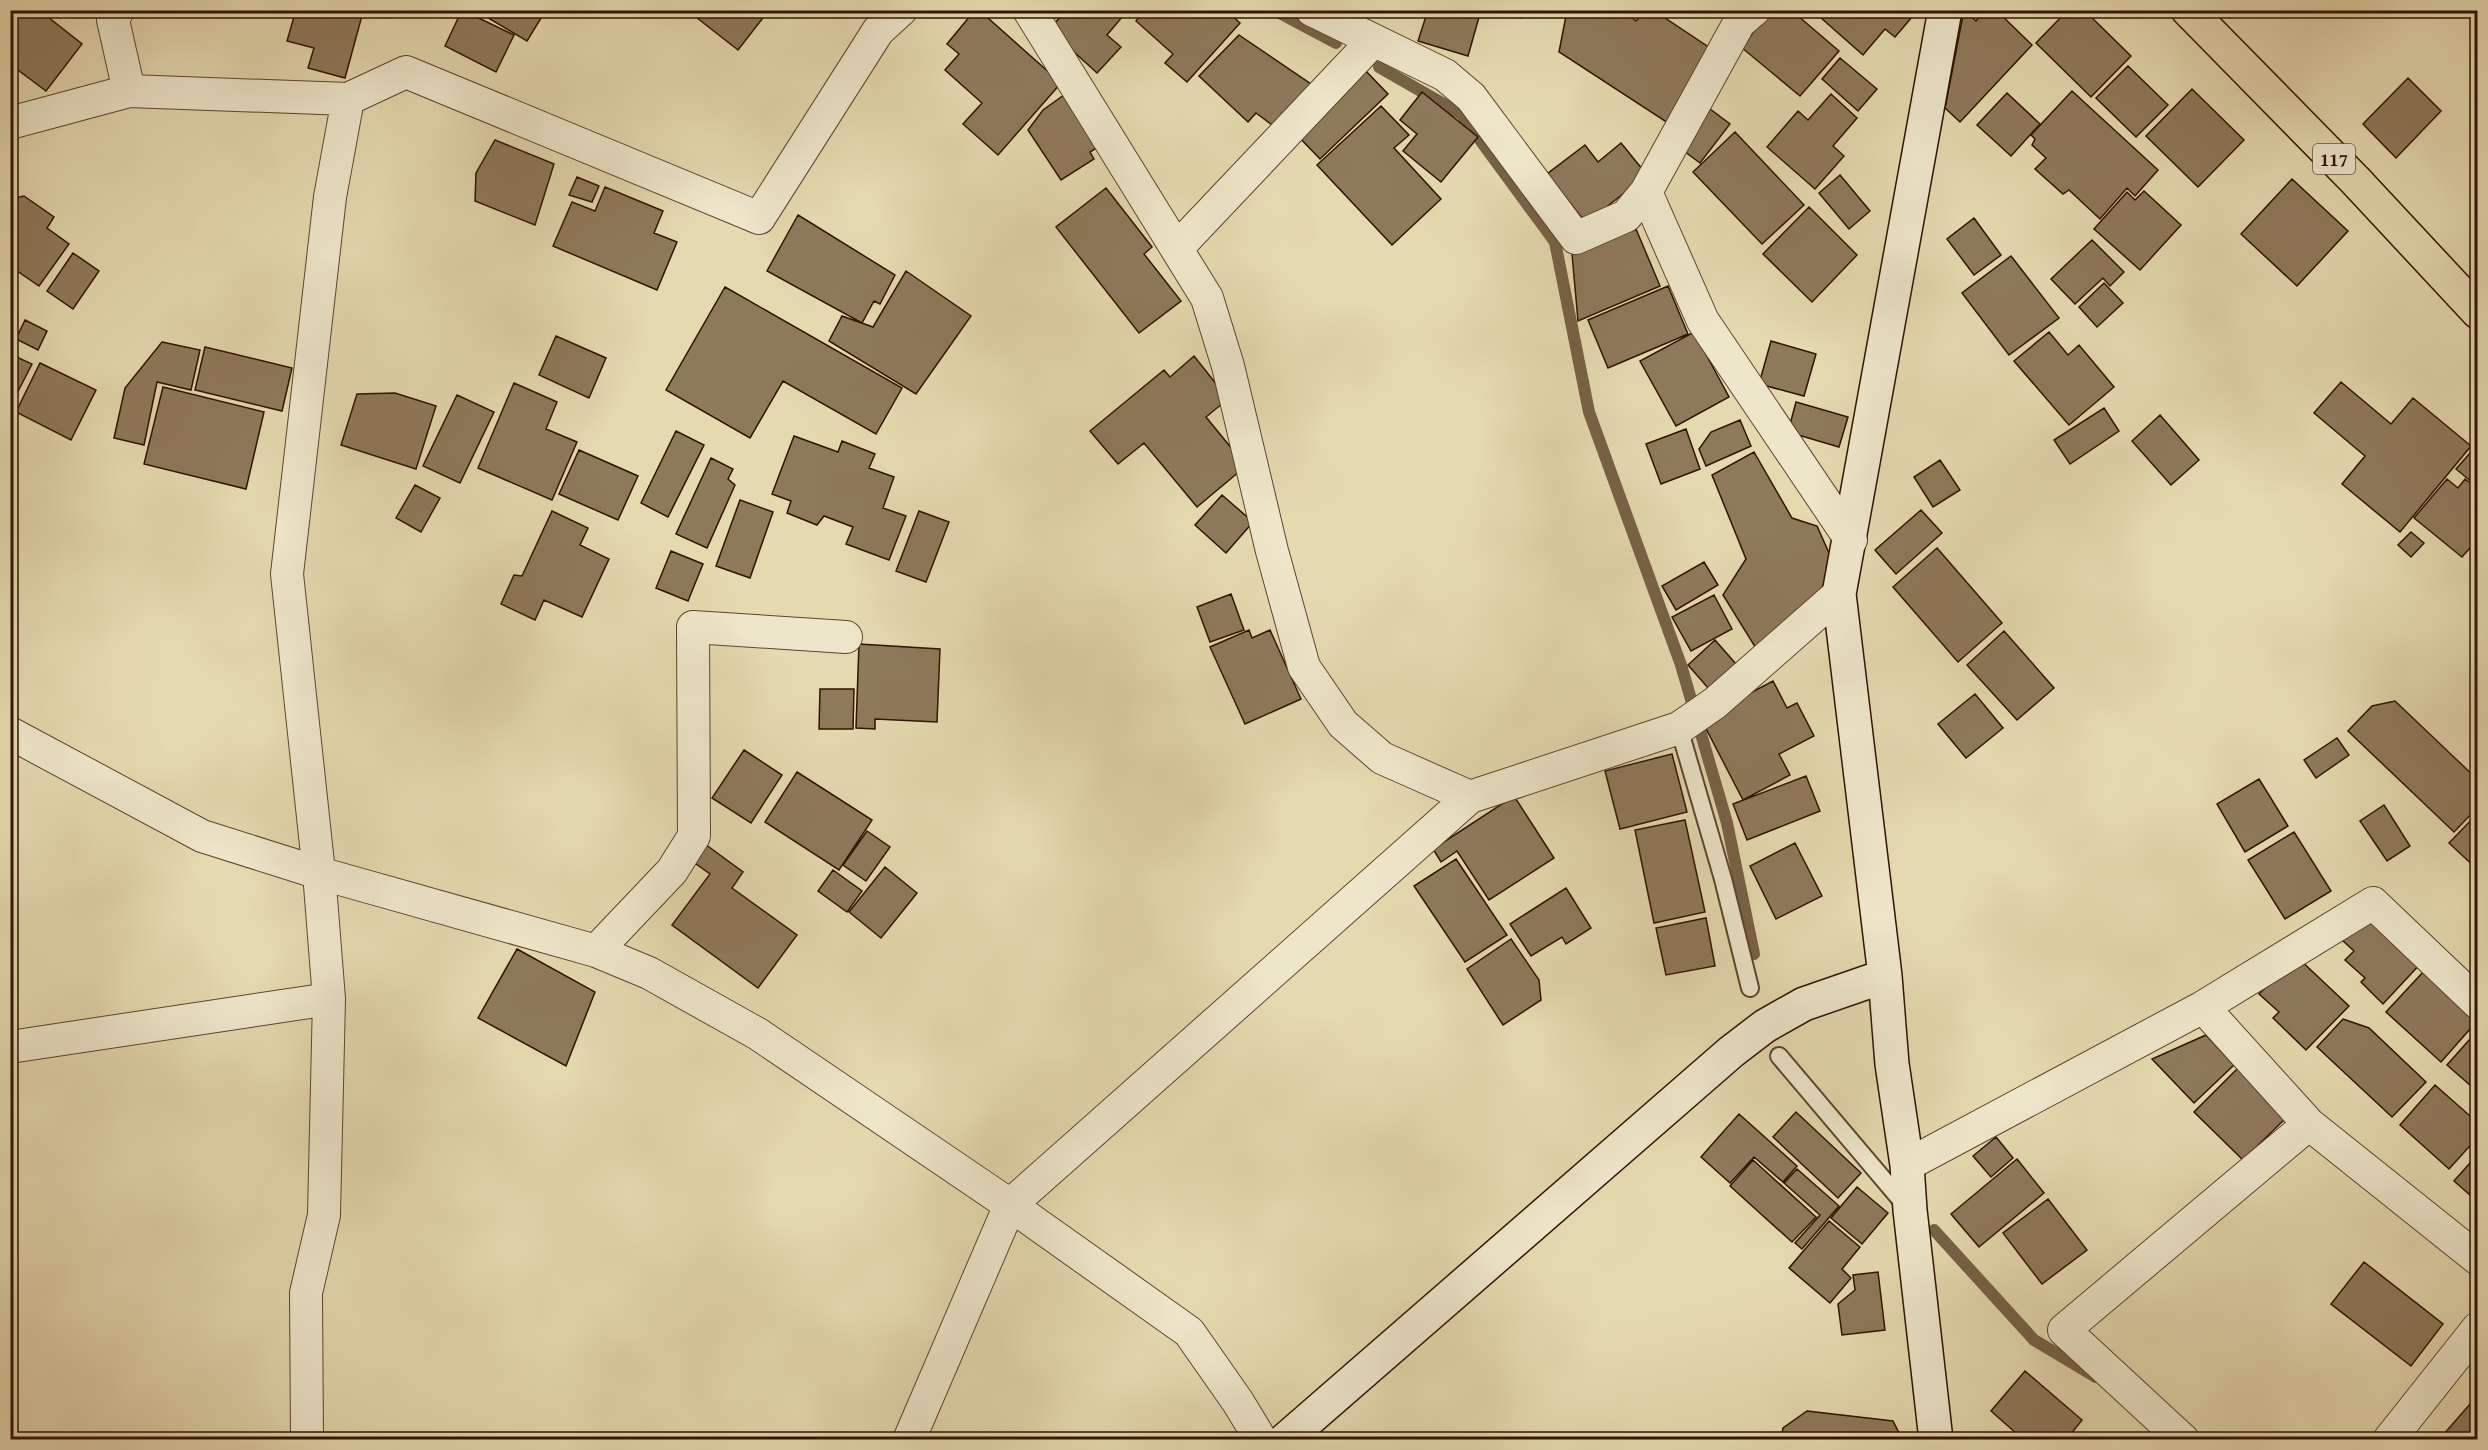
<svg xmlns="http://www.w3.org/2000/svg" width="2488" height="1450" font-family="'Gentium Book Plus',serif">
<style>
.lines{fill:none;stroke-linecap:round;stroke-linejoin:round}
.stream{stroke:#776146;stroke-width:12}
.building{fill:#8e795b;stroke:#301201;stroke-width:1.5}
.lane-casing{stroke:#5d442c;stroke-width:20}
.street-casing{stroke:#5d442c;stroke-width:34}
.secondary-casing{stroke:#301201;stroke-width:36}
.highway-casing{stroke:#301201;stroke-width:36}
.lane{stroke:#eee6cb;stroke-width:16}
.street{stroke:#eee6cb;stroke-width:32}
.secondary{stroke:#eee6cb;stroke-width:33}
.highway{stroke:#e5d9af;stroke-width:33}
.labels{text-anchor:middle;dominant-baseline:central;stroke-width:5;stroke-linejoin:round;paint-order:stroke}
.shield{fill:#eee6cb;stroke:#69523e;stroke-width:1.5}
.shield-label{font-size:18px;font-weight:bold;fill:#301201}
</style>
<rect width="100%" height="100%" fill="#e5d9af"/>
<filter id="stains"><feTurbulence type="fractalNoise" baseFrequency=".00333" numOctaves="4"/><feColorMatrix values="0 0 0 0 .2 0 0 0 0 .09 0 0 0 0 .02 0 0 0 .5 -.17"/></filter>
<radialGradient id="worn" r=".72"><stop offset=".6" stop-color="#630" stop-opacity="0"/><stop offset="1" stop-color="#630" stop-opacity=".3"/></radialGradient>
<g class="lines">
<path class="stream" d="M1274,10L1336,43
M1379,67L1461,114L1555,242L1589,412L1681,665L1727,823L1754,954
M1934,1230L2034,1340L2096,1377"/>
</g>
<path class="building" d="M10,10H39L82,44L46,91L10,64Z
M296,10L363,12L345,78L308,68L314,48L287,41Z
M462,10L514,35L496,72L445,46Z
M489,10H546L527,41L485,16Z
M687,10H769L738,50Z
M975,10H979L1061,83L998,155L963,124L982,103L945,70L959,54L947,44Z
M1065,10H1128L1107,35L1121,47L1097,73L1050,30Z
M1145,10H1226L1240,23L1187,82L1165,63L1173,54L1136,21Z
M1428,10H1481L1468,56L1418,41Z
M1496,10H1523L1521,18Z
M1559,10H1623L1636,21L1646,10H1653L1713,50L1668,123L1559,52L1566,16Z
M1772,10H1791L1839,51L1800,96L1741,47Z
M1812,10H1911L1908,14L1912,17L1895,37L1885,29L1863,55Z
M1964,10L1976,21L1986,10H1996L2032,45L1960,122L1945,108Z
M2084,10L2131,56L2091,97L2036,43L2066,12Z
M1239,35L1311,84L1279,130L1256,113L1248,122L1199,76Z
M1840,58L1877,89L1858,111L1822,79Z
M2128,66L2168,105L2136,137L2096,98Z
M1363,68L1388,94L1320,159L1295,133Z
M2408,78L2441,111L2396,158L2363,124Z
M2192,89L2244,140L2198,187L2146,136Z
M2072,91L2158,170L2135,196L2127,188L2100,219L2069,190L2063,194L2035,169L2046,158L2032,145L2035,139L2031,135Z
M1422,92L1478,137L1441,182L1403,151L1417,134L1400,120Z
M2007,93L2040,124L2011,156L1977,125Z
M1831,94L1857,118L1833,146L1844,156L1815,189L1767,147L1798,111L1808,120Z
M1064,95L1098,147L1090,152L1094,159L1061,180L1028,130L1043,110Z
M1381,106L1409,135L1394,148L1441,199L1392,245L1317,165Z
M1706,106L1730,124L1700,163L1676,145Z
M1735,132L1804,205L1762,244L1693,172Z
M495,140L554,164L535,225L475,201L476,173Z
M1621,143L1647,175L1586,223L1547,174L1585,145L1598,162Z
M1840,175L1870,211L1849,229L1819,193Z
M577,177L599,186L592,202L569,195Z
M2292,179L2348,231L2297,286L2241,234Z
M605,187L663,211L654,233L677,242L657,290L553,246L572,202L595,211Z
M1106,188L1152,247L1144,254L1181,301L1139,333L1056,227Z
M2144,191L2181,225L2140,270L2094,229L2127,192L2135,200Z
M24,196L54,217L47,228L69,244L39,286L10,266V199Z
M1809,207L1857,255L1812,302L1763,254Z
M798,215L895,275L880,304L874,301L862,323L767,271Z
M1974,218L2001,255L1974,275L1947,239Z
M1636,229L1660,286L1578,321L1572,254Z
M2092,240L2124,272L2110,286L2103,278L2075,304L2051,279Z
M73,253L99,271L73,309L47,291Z
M2011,256L2059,318L2009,355L1962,293Z
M906,271L971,316L916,394L829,341L842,316L873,327Z
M2104,283L2123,303L2097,327L2079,307Z
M1668,286L1688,334L1608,368L1588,320Z
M725,287L902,388L876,434L783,381L750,438L666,390Z
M25,320L47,331L38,350L16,339Z
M1694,332L1729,397L1676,426L1640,361Z
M2049,332L2068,355L2079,345L2114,387L2069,425L2014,361Z
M556,336L606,358L589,398L539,375Z
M1771,341L1816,354L1804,396L1759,384Z
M162,342L200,350L191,390L157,382L144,445L114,438L125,388Z
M205,347L292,368L282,411L195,390Z
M10,354L32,364L10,407Z
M1194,356L1228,399L1206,417L1246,466L1197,507L1144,443L1118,464L1090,431L1164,370L1170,377Z
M40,363L96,390L71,440L16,412Z
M2341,382L2391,424L2413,398L2471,446L2400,532L2342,484L2365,456L2314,413Z
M514,383L557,402L546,429L577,442L552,500L478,468Z
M163,387L264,412L246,489L144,464Z
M395,393L436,406L416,469L341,445L357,394Z
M457,395L494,412L460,483L423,466Z
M1796,402L1848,417L1839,447L1788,432Z
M2104,408L2119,431L2070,464L2054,440Z
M2160,415L2199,460L2171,485L2132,441Z
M1740,420L1751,446L1706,466L1699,449L1711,432Z
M1686,429L1700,469L1661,484L1646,444Z
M676,431L704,445L668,517L641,503Z
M794,436L838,452L842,441L875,454L869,468L894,477L883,508L906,516L889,560L846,544L853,527L824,516L817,525L787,513L791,501L772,494Z
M2478,444V487L2456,469Z
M579,450L638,476L618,520L559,494Z
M1754,452L1792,518L1817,526L1829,553V592L1757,650L1723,595L1746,559L1712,475Z
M711,458L733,469L728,479L735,485L707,548L676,534Z
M1940,460L1960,490L1933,507L1914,477Z
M2447,479L2458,488L2465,479L2478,489V539L2462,557L2414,518Z
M415,485L440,498L421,532L396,518Z
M1222,495L1253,522L1226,553L1195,525Z
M740,500L773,512L750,578L716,566Z
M1921,510L1942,533L1896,574L1875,550Z
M552,511L588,528L580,545L609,559L582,617L544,600L535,620L501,604L514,575L522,576Z
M919,511L949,522L926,582L896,571Z
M2411,532L2424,543L2411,557L2398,545Z
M1937,548L2002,623L1958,662L1893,587Z
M671,551L703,564L688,601L656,588Z
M1704,562L1718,585L1676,610L1662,586Z
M1231,594L1244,630L1210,642L1197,607Z
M1714,595L1732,629L1691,651L1672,617Z
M1249,630L1252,638L1270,630L1301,699L1245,724L1210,647Z
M2004,631L2054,688L2017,720L1967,665Z
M1715,640L1736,664L1709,689L1688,665Z
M859,644L940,649L937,722L875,719V729L856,728Z
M1773,681L1787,708L1797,703L1814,736L1779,754L1790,775L1743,800L1701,719Z
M820,689H854L853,729H819Z
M1975,694L2003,728L1966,758L1938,724Z
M2395,701L2478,780V807L2454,832L2348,731L2372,706Z
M2337,738L2349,755L2316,778L2304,760Z
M744,750L782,775L751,823L712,798Z
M1672,754L1687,812L1620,829L1605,771Z
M797,772L872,820L839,870L765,822Z
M1806,776L1820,811L1747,840L1733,804Z
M2259,779L2288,826L2245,852L2217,804Z
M1514,796L1554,858L1489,900L1457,851L1441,862L1433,849Z
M2384,805L2410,846L2387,861L2360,821Z
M2478,813V870L2449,843Z
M1685,820L1705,912L1654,923L1635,830Z
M867,831L890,847L866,881L843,865Z
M2294,832L2331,891L2285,919L2248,860Z
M1795,843L1822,896L1776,919L1750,866Z
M705,844L743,872L732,888L797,935L758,988L672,925L710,874L692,861Z
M1456,859L1507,935L1465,962L1414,886Z
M885,867L917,893L881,938L849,912Z
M833,870L862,891L847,912L818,891Z
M1566,888L1591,928L1566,944L1562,937L1531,956L1510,924Z
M1706,918L1715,966L1666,975L1656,928Z
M2360,920L2384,924L2423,961L2383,1004L2361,982L2365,978L2345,960L2354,951L2342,940Z
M1511,939L1539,980L1541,1000L1503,1025L1467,969Z
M517,949L595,992L566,1066L478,1018Z
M2296,956L2349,1006L2306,1050L2273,1018L2279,1012L2259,994Z
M2424,971L2478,1020L2441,1062L2386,1012Z
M2343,1019L2369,1028L2426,1082L2392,1117L2317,1047Z
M2478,1030V1092L2447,1065Z
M2206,1035L2234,1065L2194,1103L2152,1059Z
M2239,1067L2287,1117L2243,1160L2194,1112Z
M2435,1085L2478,1123V1137L2449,1169L2400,1125Z
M1796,1112L1861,1173L1838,1198L1773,1137Z
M1739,1114L1797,1166L1783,1182L1754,1157L1730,1183L1701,1157Z
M1996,1137L2013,1158L1991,1177L1973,1156Z
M2478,1154V1202L2454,1181Z
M2017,1159L2044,1193L1979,1247L1951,1214Z
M1753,1160L1816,1217L1792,1242L1730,1186Z
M1797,1169L1839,1206L1802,1249L1795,1243L1820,1215L1784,1183Z
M1857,1187L1888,1213L1862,1244L1831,1218Z
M2048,1199L2087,1250L2042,1284L2003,1233Z
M1829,1221L1860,1247L1842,1269L1851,1278L1830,1303L1789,1268Z
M2364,1262L2443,1324L2411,1366L2331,1304Z
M1878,1272L1885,1330L1842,1335L1838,1304L1855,1290L1853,1275Z
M2025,1371L2082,1420L2066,1440H2012L2017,1434L1991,1411Z
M2478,1395V1440H2448L2443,1435Z
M1807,1411L1893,1421L1900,1435V1440H1781L1783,1428Z"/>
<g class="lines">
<g class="lane-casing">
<path id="lane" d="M1679,728L1723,879L1750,988
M1779,1056L1906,1206"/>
</g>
<g class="street-casing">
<path id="street" d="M118,10L113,20L129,91
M1029,10L1207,298L1228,366L1272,551L1304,667L1343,724L1382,758L1470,797
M1312,10L1445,75L1471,97L1576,238L1626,216L1646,192L1739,23L1754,10
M10,123L129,91L348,99L406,72L759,218L878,31L901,10
M1646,192L1703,321L1851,540
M1178,247L1373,41
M10,733L202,836L319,873L596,951L649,973L758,1034L1010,1205L1189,1332L1238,1402L1261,1440
M596,951L672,871L694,836L693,627L846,637
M2203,1007L2309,1124L2478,1259
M10,1047L329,999
M1907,1165L2203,1007L2373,903L2478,1003
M307,1440L306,1293L324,1215L329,999L319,873L287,574L330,197L348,99
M909,1440L1010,1205L1470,797L1679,728L1715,703L1839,594
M2183,1440L2064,1330L2309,1124
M2389,1440L2478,1328"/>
</g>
<g class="secondary-casing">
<path id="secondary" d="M1285,1440L1731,1052L1765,1026L1804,1004L1885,976
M1936,1440L1910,1210L1907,1165L1892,1064L1885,976L1839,594L1945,10"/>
</g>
<g class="highway-casing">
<path id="highway" d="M2188,10L2355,180L2478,312"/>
</g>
<use href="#lane" class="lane"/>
<use href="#street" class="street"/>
<use href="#secondary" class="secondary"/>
<use href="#highway" class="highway"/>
</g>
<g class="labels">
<rect class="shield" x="2313" y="144" width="42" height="30" rx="4.5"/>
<g class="shield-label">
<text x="2334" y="159">117</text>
</g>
</g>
<rect width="2488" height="1450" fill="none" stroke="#e5d9af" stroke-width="36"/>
<rect x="12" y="12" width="2464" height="1426" fill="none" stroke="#301201" stroke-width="3"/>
<rect x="18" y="18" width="2452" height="1414" fill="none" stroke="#301201" stroke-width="1.5"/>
<rect width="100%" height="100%" filter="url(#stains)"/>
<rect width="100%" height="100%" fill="url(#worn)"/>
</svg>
